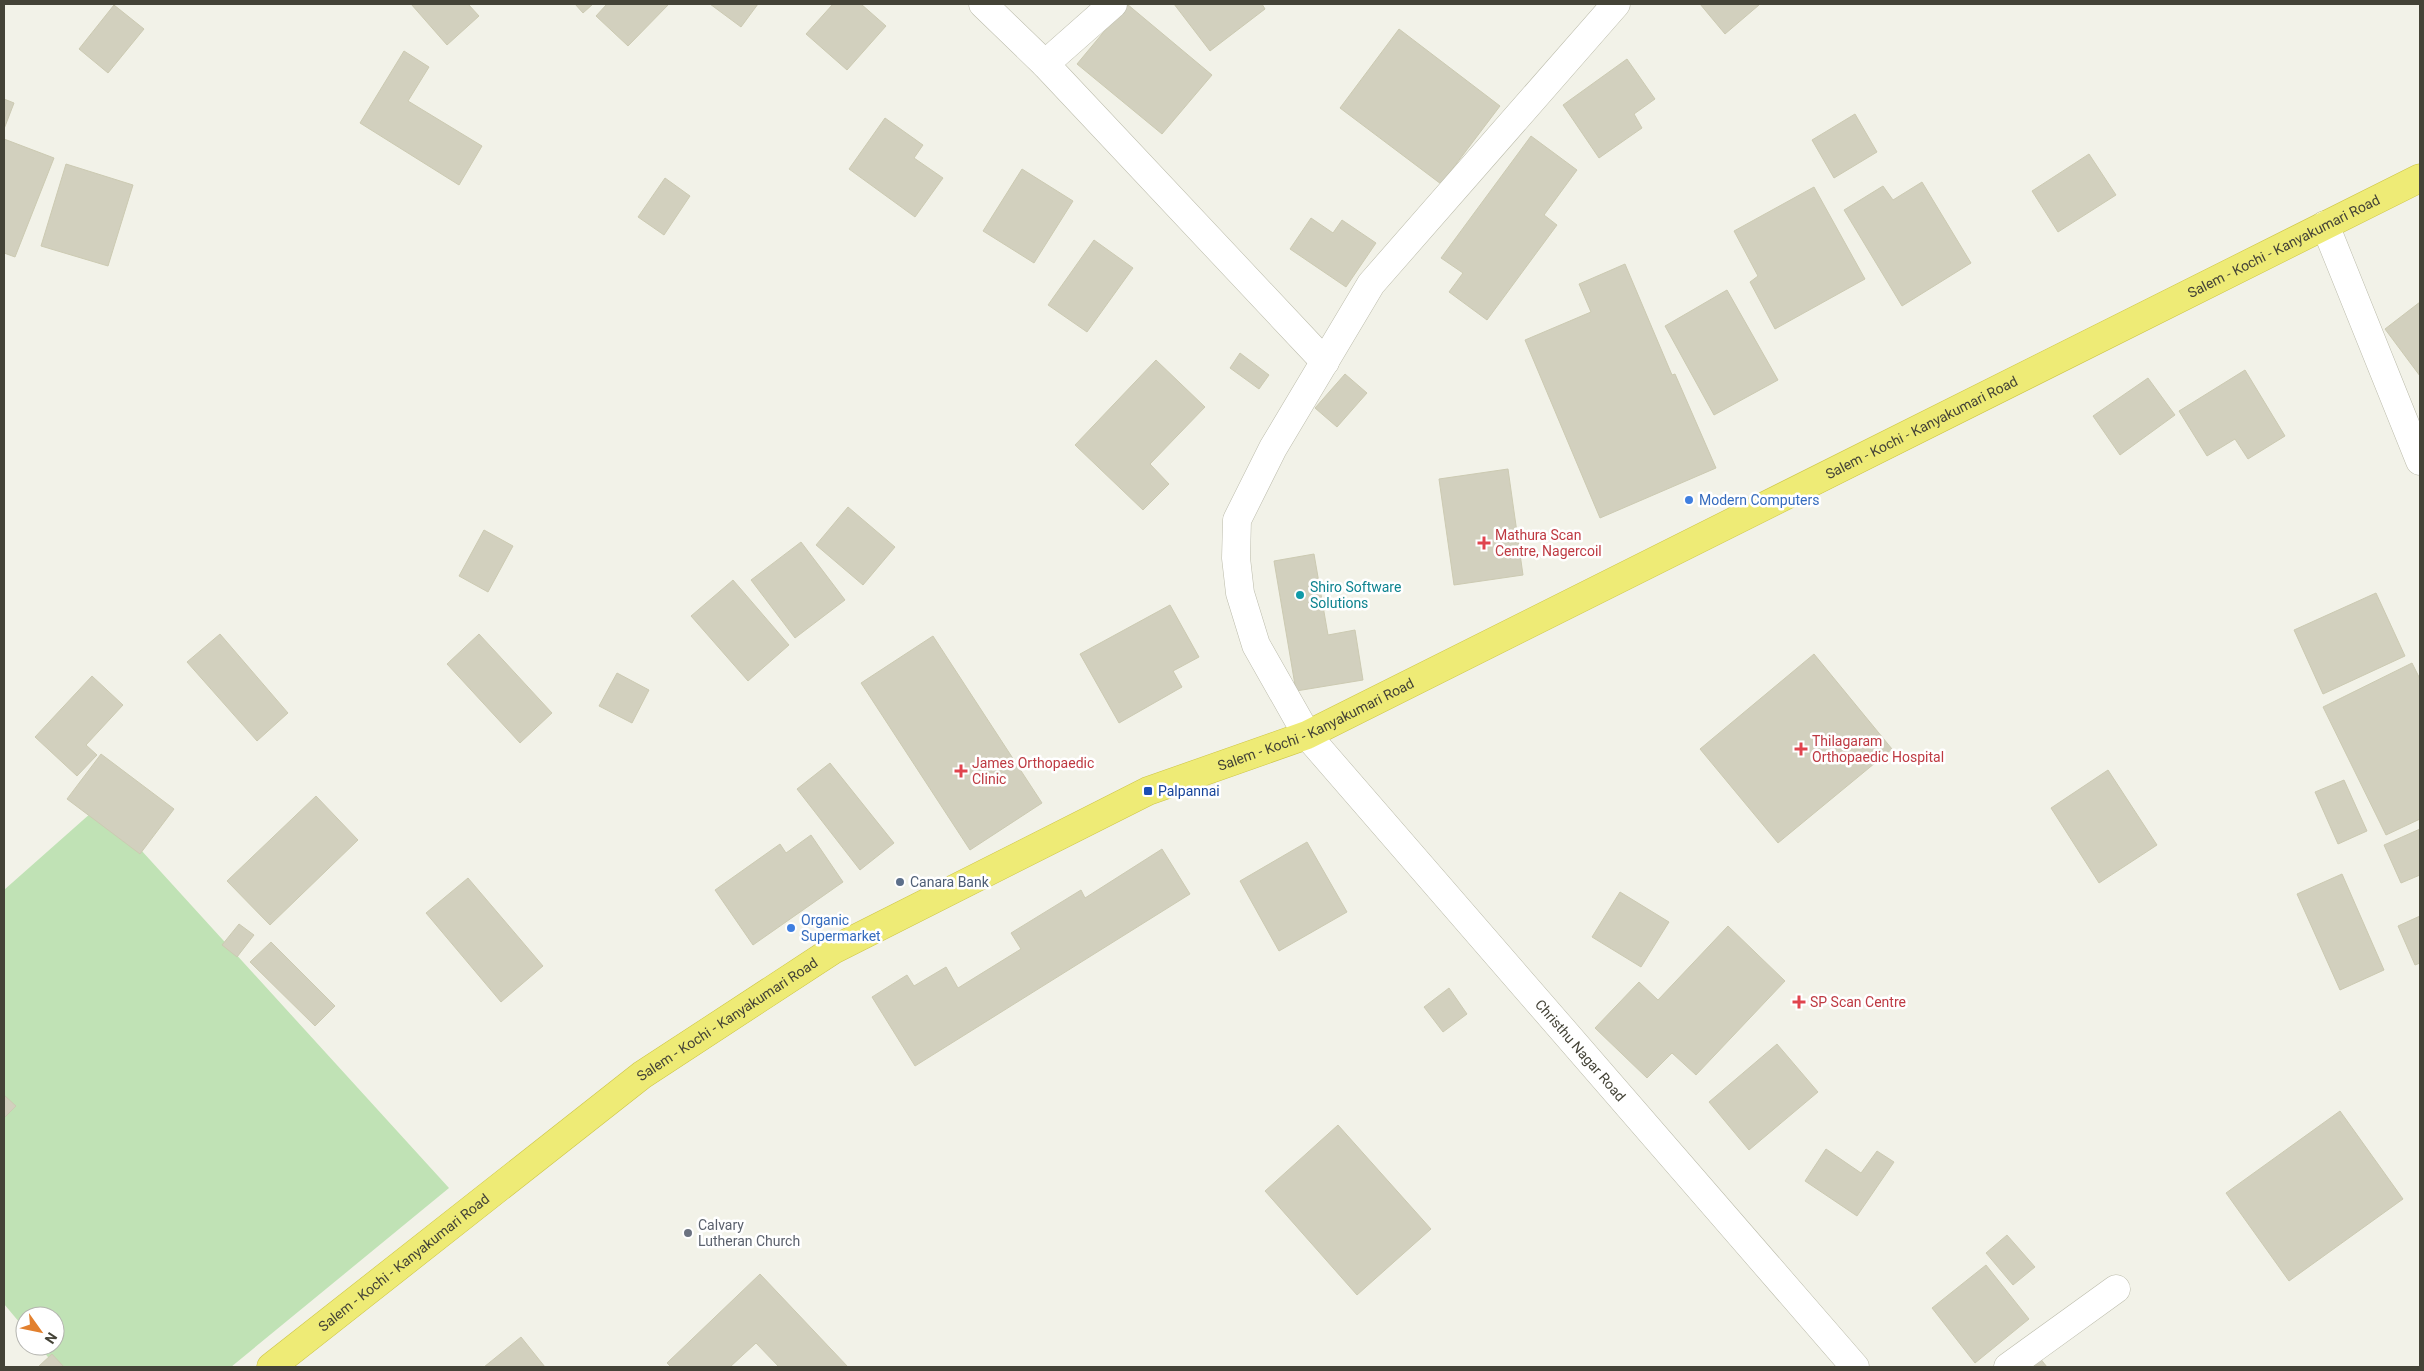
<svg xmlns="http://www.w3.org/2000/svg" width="2424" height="1371" font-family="Roboto,sans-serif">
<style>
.green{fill:#c0e2b5}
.building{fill:#d2d0be;stroke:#cccab2}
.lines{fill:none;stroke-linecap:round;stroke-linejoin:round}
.minor-casing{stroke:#bcbcab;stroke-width:29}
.highway-casing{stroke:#ccc447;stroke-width:29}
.minor{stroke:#fff;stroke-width:28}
.highway{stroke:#eeeb76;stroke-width:28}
.shop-dot{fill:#3f7fe0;stroke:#fff;stroke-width:2}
.health-dot{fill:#e0444e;stroke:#fff;stroke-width:2}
.culture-dot{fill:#0f9aa8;stroke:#fff;stroke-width:2}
.transit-dot{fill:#1a4fb4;stroke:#fff;stroke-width:2}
.service-dot{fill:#5c6f8a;stroke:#fff;stroke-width:2}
.worship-dot{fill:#6b7280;stroke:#fff;stroke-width:2}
.labels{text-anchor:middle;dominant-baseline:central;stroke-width:5;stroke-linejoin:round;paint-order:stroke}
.street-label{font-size:14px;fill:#444337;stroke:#fff}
.shop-label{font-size:14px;fill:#366cbe;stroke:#fff;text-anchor:start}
.health-label{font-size:14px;fill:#be3a42;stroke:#fff;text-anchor:start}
.culture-label{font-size:14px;fill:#0d838f;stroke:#fff;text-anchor:start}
.transit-label{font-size:14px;fill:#164399;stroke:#fff;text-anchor:start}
.service-label{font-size:14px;fill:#4e5e75;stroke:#fff;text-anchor:start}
.worship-label{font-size:14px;fill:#5b616d;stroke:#fff;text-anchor:start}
</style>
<rect width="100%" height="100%" fill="#f2f2e8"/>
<path class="green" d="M100,805L449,1188L231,1367H56L39,1346H55V1316H25V1329L4,1304V890Z"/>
<path class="building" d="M411,4H468L479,16L447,45Z
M575,4H593L583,13Z
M607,4H669L628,46L596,16Z
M710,4H758L741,27Z
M833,4H861L886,26L847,70L806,34Z
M1127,4L1212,75L1162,134L1077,64Z
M1174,4H1262L1265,9L1210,51Z
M1700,4H1758L1759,5L1725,34Z
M114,5L144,29L108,73L79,49Z
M1399,29L1500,106L1441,184L1340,108Z
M404,51L429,67L408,101L482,146L459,185L360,123Z
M1627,59L1655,99L1634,114L1642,128L1599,158L1563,105Z
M4,99L14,103L4,129Z
M1855,114L1877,152L1834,178L1812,140Z
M885,118L923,145L914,158L943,178L915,217L849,169Z
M1531,136L1577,170L1544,215L1557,225L1487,320L1449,292L1463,273L1441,258Z
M4,139L54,158L15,257L4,253Z
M2089,154L2116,195L2058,232L2032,191Z
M66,164L133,185L108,266L41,246Z
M1022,169L1073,201L1034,263L983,231Z
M665,178L690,196L664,235L638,217Z
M1922,182L1971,263L1902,306L1844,210L1883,186L1893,200Z
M1814,187L1865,279L1775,329L1750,282L1758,276L1734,231Z
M1311,218L1333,233L1342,220L1376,243L1346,287L1290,249Z
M1094,240L1133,268L1087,332L1048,305Z
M1625,264L1672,375L1675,374L1716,468L1600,518L1525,340L1591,312L1579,284Z
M1727,290L1778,380L1714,415L1665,326Z
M2420,302V376L2385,329Z
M1240,353L1269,375L1259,389L1230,368Z
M1156,360L1205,407L1150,464L1169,484L1143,510L1075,445Z
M2245,370L2285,436L2248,459L2235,439L2207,456L2179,411Z
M1345,374L1367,393L1337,427L1315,408Z
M2148,378L2175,415L2120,455L2093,416Z
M1508,469L1523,575L1454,585L1439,479Z
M848,507L895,547L863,585L816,545Z
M484,530L513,546L488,592L459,576Z
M801,542L845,600L795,638L751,580Z
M1314,554L1328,635L1355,630L1363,680L1296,691L1274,561Z
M733,580L789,645L748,681L691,616Z
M2376,593L2405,656L2323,694L2294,630Z
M1170,605L1199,657L1173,671L1182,687L1119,723L1080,654Z
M220,634L288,713L257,741L187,662Z
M479,634L552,713L520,743L447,664Z
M933,636L1042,803L970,850L861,683Z
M1814,654L1892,749L1778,843L1700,749Z
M2412,663L2420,679V819L2386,835L2323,707Z
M617,673L649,690L632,723L599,706Z
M92,676L123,705L86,745L97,755L77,776L35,737Z
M101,754L174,809L140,854L67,799Z
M830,763L894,843L860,870L797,789Z
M2108,770L2157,845L2099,883L2051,808Z
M2344,780L2367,831L2338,844L2315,792Z
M316,796L358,840L270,925L227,881Z
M2420,829V875L2401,883L2384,845Z
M811,835L843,882L753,945L715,890L780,844L786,853Z
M1307,842L1347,912L1279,951L1240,881Z
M1162,849L1190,894L915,1066L872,997L907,975L914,986L946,967L958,988L1021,949L1011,933L1081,890L1085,898Z
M2342,874L2384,970L2340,990L2297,894Z
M468,878L543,966L501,1002L426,913Z
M1620,892L1669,922L1641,967L1592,937Z
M2420,916V963L2415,965L2398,926Z
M239,924L254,935L237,957L222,945Z
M1728,926L1785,981L1696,1075L1672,1053L1647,1078L1595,1028L1639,982L1658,1000Z
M271,942L335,1006L315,1026L250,962Z
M1449,988L1467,1014L1443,1032L1424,1007Z
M1777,1044L1818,1092L1749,1150L1709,1102Z
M4,1095L16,1106L4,1118Z
M2340,1111L2403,1199L2289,1281L2226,1193Z
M1338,1125L1431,1229L1357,1295L1265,1191Z
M1826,1149L1861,1173L1877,1151L1894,1162L1857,1216L1805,1181Z
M2007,1235L2035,1267L2013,1285L1986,1253Z
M1986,1265L2029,1319L1975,1363L1932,1308Z
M760,1274L848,1367H779L756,1343L730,1367H671L667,1363Z
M521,1337L545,1367H484Z
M2035,1352L2047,1367H2014Z
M52,1354L64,1367H38Z"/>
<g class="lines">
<g class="minor-casing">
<g id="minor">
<path d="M983,4L1045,64L1325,362"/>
<path id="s1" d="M1616,4L1371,284L1273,448L1237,520L1236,558L1240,593L1256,645L1307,735L1855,1367"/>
<path d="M1045,64L1113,4"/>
<path d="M2325,225L2420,461"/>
<path d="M2008,1367L2116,1289"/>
</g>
</g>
<g class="highway-casing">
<g id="highway">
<path id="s2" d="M271,1367L642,1075L833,950L1148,791L1307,735L2420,178"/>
</g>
</g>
<use href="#minor" class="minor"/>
<use href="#highway" class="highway"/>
</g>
<g class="shop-dot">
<circle cx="1689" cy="500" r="5"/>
<circle cx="791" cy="928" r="5"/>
</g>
<g class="health-dot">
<path d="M1481.5 535.5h5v5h5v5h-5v5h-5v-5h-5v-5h5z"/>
<path d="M1798.5 741.5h5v5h5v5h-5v5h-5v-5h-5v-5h5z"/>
<path d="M958.5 763.5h5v5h5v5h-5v5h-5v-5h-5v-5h5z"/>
<path d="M1796.5 994.5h5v5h5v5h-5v5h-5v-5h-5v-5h5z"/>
</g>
<circle class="culture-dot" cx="1300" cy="595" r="5"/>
<rect class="transit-dot" x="1143" y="786" width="10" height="10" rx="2.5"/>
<circle class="service-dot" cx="900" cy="882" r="5"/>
<circle class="worship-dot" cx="688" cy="1233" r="5"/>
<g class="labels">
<g class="street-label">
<text stroke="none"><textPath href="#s2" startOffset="2314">Salem - Kochi - Kanyakumari Road</textPath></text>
<text stroke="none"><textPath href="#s2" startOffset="1909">Salem - Kochi - Kanyakumari Road</textPath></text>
<text stroke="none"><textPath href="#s2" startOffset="1234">Salem - Kochi - Kanyakumari Road</textPath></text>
<text stroke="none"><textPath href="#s2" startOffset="574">Salem - Kochi - Kanyakumari Road</textPath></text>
<text stroke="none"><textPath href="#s1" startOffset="1292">Christhu Nagar Road</textPath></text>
<text stroke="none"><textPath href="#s2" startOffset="169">Salem - Kochi - Kanyakumari Road</textPath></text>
</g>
<g class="shop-label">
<text x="1699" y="500">Modern Computers</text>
<text x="801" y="920">Organic<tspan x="801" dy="16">Supermarket</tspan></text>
</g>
<g class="health-label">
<text x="1495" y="535">Mathura Scan<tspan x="1495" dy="16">Centre, Nagercoil</tspan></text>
<text x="1812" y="741">Thilagaram<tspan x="1812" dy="16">Orthopaedic Hospital</tspan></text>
<text x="972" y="763">James Orthopaedic<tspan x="972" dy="16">Clinic</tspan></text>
<text x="1810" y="1002">SP Scan Centre</text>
</g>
<g class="culture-label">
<text x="1310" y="587">Shiro Software<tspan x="1310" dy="16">Solutions</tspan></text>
</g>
<g class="transit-label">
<text x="1158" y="791">Palpannai</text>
</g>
<g class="service-label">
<text x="910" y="882">Canara Bank</text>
</g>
<g class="worship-label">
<text x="698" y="1225">Calvary<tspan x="698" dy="16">Lutheran Church</tspan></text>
</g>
</g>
<rect width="2424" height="1371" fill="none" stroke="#444337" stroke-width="10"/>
<g transform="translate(40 1331) rotate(123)"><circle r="24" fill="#ffffff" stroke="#b4b4af"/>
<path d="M0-4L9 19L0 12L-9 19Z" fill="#e2802e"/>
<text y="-8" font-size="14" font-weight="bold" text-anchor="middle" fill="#444337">N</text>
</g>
</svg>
